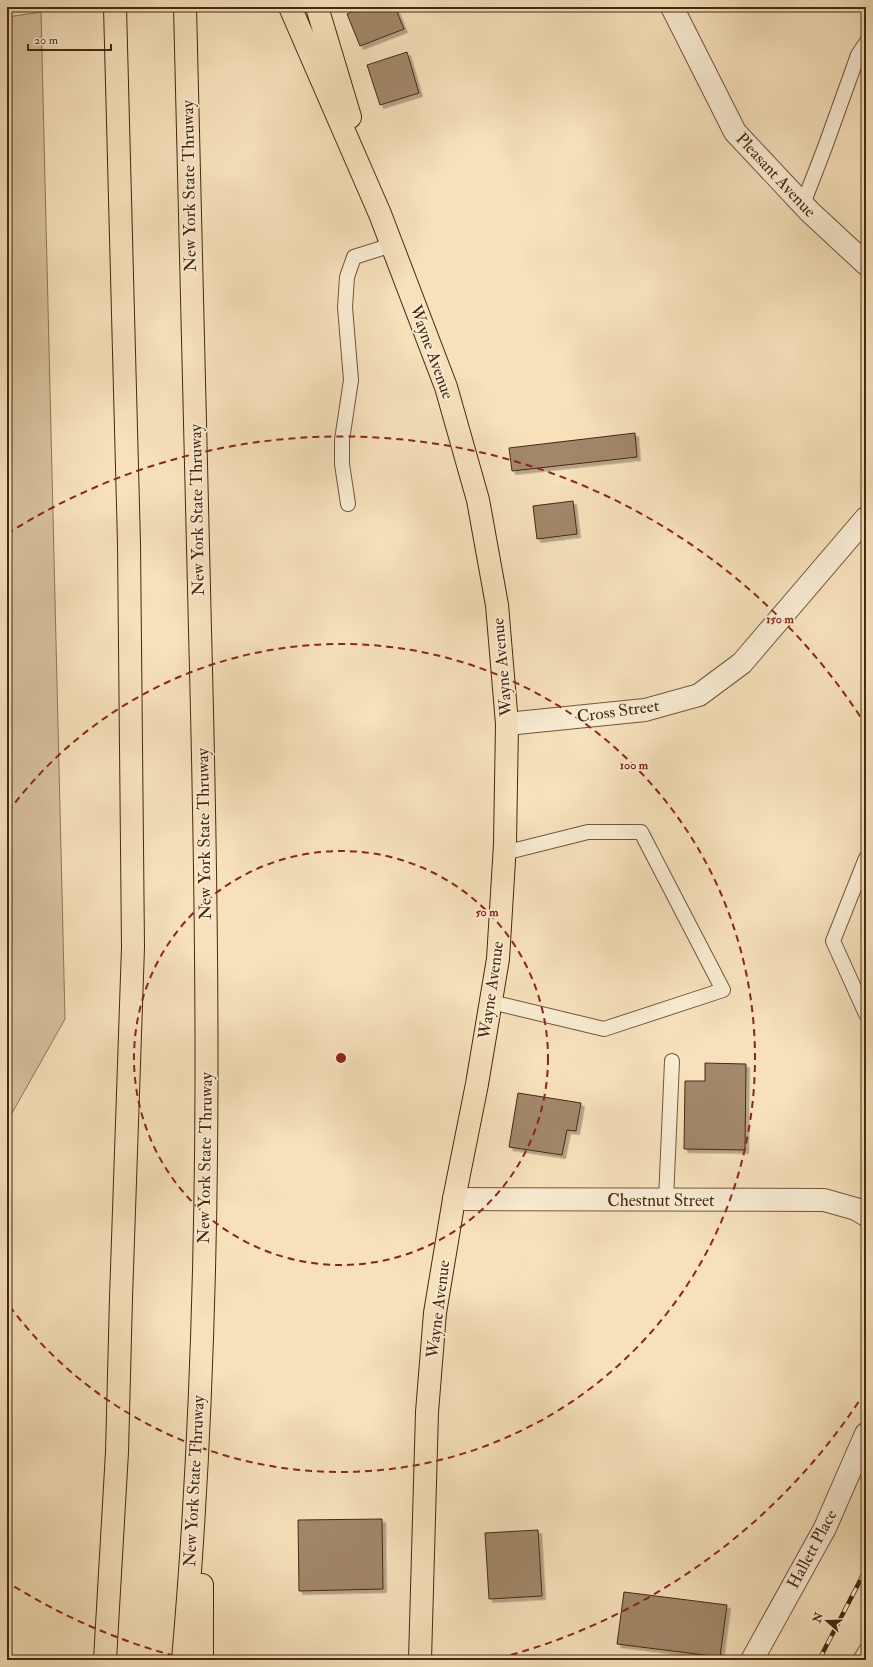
<svg xmlns="http://www.w3.org/2000/svg" width="873" height="1667" font-family="'IM FELL Double Pica',serif">
<style>
.green{fill:#d8c29e;stroke:#8f7558}
.building{fill:#a28869;stroke:#462811;filter:url(#shadow)}
.lines{fill:none;stroke-linecap:round;stroke-linejoin:round}
.lane-casing{stroke:#72563c;stroke-width:16}
.street-casing{stroke:#72563c;stroke-width:24}
.primary-casing{stroke:#462811;stroke-width:24}
.highway-casing{stroke:#462811;stroke-width:24}
.lane{stroke:#f9ecd3;stroke-width:14}
.street{stroke:#f9ecd3;stroke-width:22}
.primary{stroke:#f6e1bb;stroke-width:22}
.highway{stroke:#f6e1bb;stroke-width:22}
.rail-casing{stroke:#462811;stroke-width:4.5}
.rail{stroke:#f9ecd3;stroke-width:3;stroke-dasharray:9;stroke-linecap:butt}
.ring{fill:none;stroke:#8f2418;stroke-width:2;stroke-dasharray:7 5}
.labels{text-anchor:middle;dominant-baseline:central;stroke-width:3.5;stroke-linejoin:round;paint-order:stroke}
.street-label{font-size:17px;fill:#462811;stroke:#f9ecd3}
.centre{fill:#8f2418;stroke:#f9ecd3;stroke-width:2}
.ring-label{font-size:12px;text-anchor:middle;font-weight:bold;fill:#8f2418;stroke:#f9ecd3;stroke-width:3.5;stroke-linejoin:round;paint-order:stroke}
</style>
<defs>
<filter id="shadow"><feDropShadow dx="3.5" dy="3.5" stdDeviation="0" flood-color="#0004"/></filter>
</defs>
<rect width="100%" height="100%" fill="#f6e1bb"/>
<filter id="stains"><feTurbulence type="fractalNoise" baseFrequency=".005" numOctaves="4"/><feColorMatrix values="0 0 0 0 .2 0 0 0 0 .09 0 0 0 0 .02 0 0 0 .5 -.17"/></filter>
<radialGradient id="worn" r=".72"><stop offset=".6" stop-color="#630" stop-opacity="0"/><stop offset="1" stop-color="#630" stop-opacity=".3"/></radialGradient>
<path class="green" d="M41,12L65,1019L7,1122V17Z"/>
<path class="building" d="M364,7H395L404,29L360,46L347,14Z
M407,52L419,93L380,105L367,65Z
M635,433L637,457L512,471L509,448Z
M573,501L577,534L537,539L533,506Z
M705,1063L746,1064L745,1150L684,1149L685,1081H705Z
M518,1093L581,1103L576,1131L567,1130L562,1155L509,1147Z
M382,1519L383,1589L299,1591L298,1520Z
M538,1530L542,1596L489,1599L485,1533Z
M624,1592L727,1605L720,1657L617,1644Z"/>
<g class="lines">
<g class="lane-casing">
<path id="lane" d="M803,204L825,147L858,55L866,43
M348,504L342,464V440L351,380L345,307L347,277L354,257L392,245
M866,858L833,941L866,1014
M491,1002L604,1029L723,990L641,832H588L504,853
M666,1200L672,1061
M860,1660L866,1650"/>
</g>
<g class="street-casing">
<path id="street" d="M672,7L735,132L810,212L866,264
M507,724L645,710L699,695L742,663L866,518
M454,1199L824,1200L856,1209L866,1215
M752,1660L825,1528L866,1434"/>
</g>
<g class="primary-casing">
<path id="primary" d="M290,7L380,214L446,387L478,500L497,605L507,724L505,844L498,959L477,1084L454,1199L435,1313L427,1412L420,1660
M317,7L350,117"/>
</g>
<g class="highway-casing">
<path id="highway" d="M202,1585V1660
M105,1660L117,1452L121,1298L133,947L129,544L115,7
M183,1660C213,1318 209,973 200,630C195,422 190,215 185,7"/>
</g>
<use href="#lane" class="lane"/>
<use href="#street" class="street"/>
<use href="#primary" class="primary"/>
<use href="#highway" class="highway"/>
<g class="rail-casing">
<path id="rail" d="M819,1660L866,1569"/>
</g>
<use href="#rail" class="rail"/>
</g>
<g class="ring">
<circle cx="341" cy="1058" r="207"/>
<path d="M8 812A414 414 0 1 1 8 1304"/>
<path d="M865 1392A621 621 0 0 1 496 1659M186 1659A621 621 0 0 1 7 1582M7 534A621 621 0 0 1 865 724"/>
</g>
<g class="labels">
<g class="street-label">
<text transform="translate(776 175) rotate(47)">Pleasant Avenue</text>
<text transform="translate(189 186) rotate(-91)">New York State Thruway</text>
<text transform="translate(432 352) rotate(70)">Wayne Avenue</text>
<text transform="translate(197 510) rotate(-91)">New York State Thruway</text>
<text transform="translate(502 667) rotate(-95)">Wayne Avenue</text>
<text transform="translate(618 711) rotate(-8)">Cross Street</text>
<text transform="translate(204 834) rotate(-91)">New York State Thruway</text>
<text transform="translate(491 990) rotate(-82)">Wayne Avenue</text>
<text transform="translate(205 1158) rotate(-89)">New York State Thruway</text>
<text x="661" y="1200">Chestnut Street</text>
<text transform="translate(438 1309) rotate(-83)">Wayne Avenue</text>
<text transform="translate(194 1481) rotate(-87)">New York State Thruway</text>
<text transform="translate(812 1549) rotate(-62)">Hallett Place</text>
</g>
</g>
<circle cx="341" cy="1058" r="6" class="centre"/>
<g class="ring-label">
<text x="780" y="623">150 m</text>
<text x="634" y="769">100 m</text>
<text x="487" y="916">50 m</text>
</g>
<rect width="873" height="1667" fill="none" stroke="#f6e1bb" stroke-width="24"/>
<rect x="8" y="8" width="857" height="1651" fill="none" stroke="#462811" stroke-width="2"/>
<rect x="12" y="12" width="849" height="1643" fill="none" stroke="#462811"/>
<g transform="translate(827 1621) rotate(290)" stroke="#f9ecd3" stroke-width="3" paint-order="stroke">
<path d="M0-3L7 15L0 10L-7 15Z" fill="#462811"/>
<text y="-6" font-size="11" font-weight="bold" text-anchor="middle" fill="#462811">N</text>
</g>
<path d="M28 44v6h83v-6" fill="none" stroke="#462811" stroke-width="2"/>
<text x="34" y="44" font-size="12" fill="#462811" stroke="#f9ecd3" stroke-width="3" paint-order="stroke">20 m</text>
<rect width="100%" height="100%" filter="url(#stains)"/>
<rect width="100%" height="100%" fill="url(#worn)"/>
</svg>
